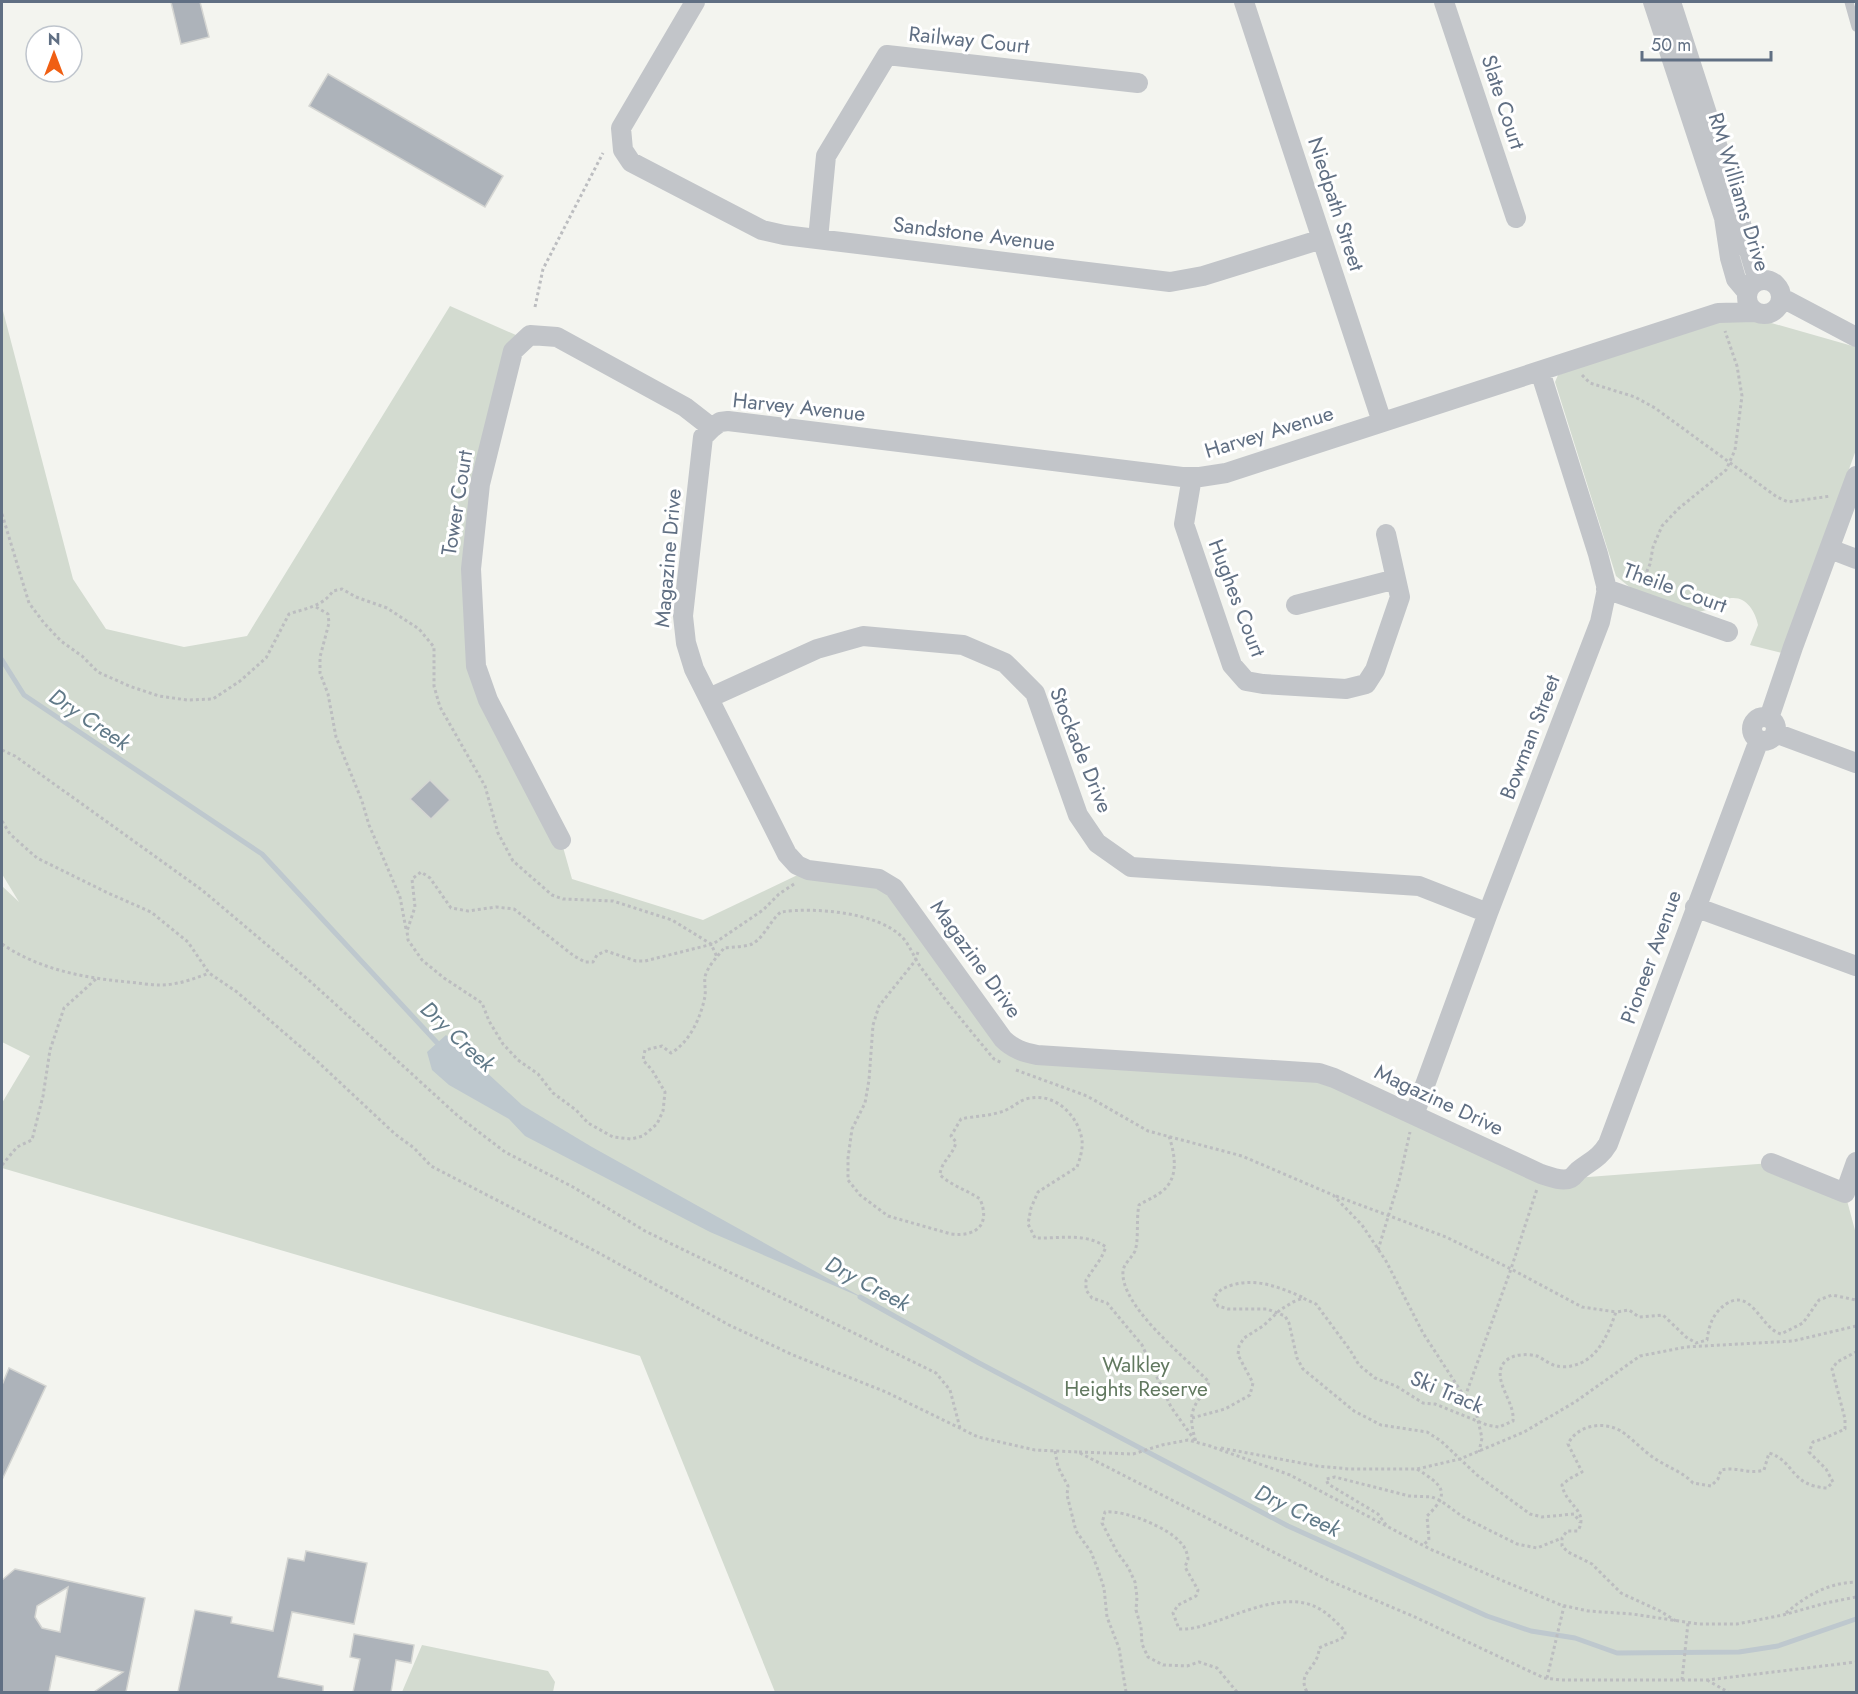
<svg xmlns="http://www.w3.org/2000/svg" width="1858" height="1694" font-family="Jost,sans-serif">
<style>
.green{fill:#d3dbd0}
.water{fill:#bec8ce}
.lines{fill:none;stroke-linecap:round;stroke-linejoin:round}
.stream{stroke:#bec8ce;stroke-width:5}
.building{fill:#adb3ba;stroke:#d4d5d2;stroke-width:1.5;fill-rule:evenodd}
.path{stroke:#bcbdc0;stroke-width:3;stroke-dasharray:3 3;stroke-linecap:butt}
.lane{stroke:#c2c5c9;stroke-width:9}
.street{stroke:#c2c5c9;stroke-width:20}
.labels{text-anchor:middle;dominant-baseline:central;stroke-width:6;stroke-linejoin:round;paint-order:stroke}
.street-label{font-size:21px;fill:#606f83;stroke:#fff}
.park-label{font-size:21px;fill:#627960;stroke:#fff}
.water-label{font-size:22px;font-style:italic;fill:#607988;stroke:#fff}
</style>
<rect width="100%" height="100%" fill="#f3f4ef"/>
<path class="green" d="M450,306L525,339L473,548L488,700L561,840L572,879L703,920L808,870L888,883L1013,1047L1319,1073L1562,1179L1771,1163L1845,1193L1856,1234V1692H775L640,1356L2,1168V1103L30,1056L2,1042V886L19,902L2,874V307L73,579L106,629L184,647L247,636Z
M1719,318H1754L1856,347V450L1782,653L1750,645L1758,625C1755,609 1743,592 1724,600C1713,604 1711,611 1697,612L1632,589L1616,576L1555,382L1558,375Z
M422,1645L548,1671L555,1682L553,1692H402Z"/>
<path class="water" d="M446,1035L522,1105L592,1147L865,1299L710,1232L525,1136L509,1119L449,1085L432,1070L427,1052Z"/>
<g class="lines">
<path class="stream" d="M2,660L24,695L262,854L441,1047
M860,1297L979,1363L1288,1526L1487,1616L1531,1631L1575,1638L1617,1653L1739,1652L1778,1646L1856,1619"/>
</g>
<path class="building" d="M171,2H200L209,37L181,44Z
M328,74L503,176L485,207L309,106Z
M430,780L450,800L431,819L410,799Z
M9,1368L46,1386L2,1480V1385Z
M306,1551L367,1563L354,1624L292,1612L278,1677L323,1686V1692H178L195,1610L232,1617L231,1623L273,1631L288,1558L304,1561Z
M15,1569L145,1598L126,1692H94L123,1672L56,1656L49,1692H2V1580ZM68,1587L60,1632L42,1628L35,1617L37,1606Z
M354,1634L414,1645L411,1663L396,1660L391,1692H353L360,1659L350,1657Z"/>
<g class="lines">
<path class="path" d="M535,307L543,269L603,153
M1582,375L1590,383L1635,397L1655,408L1777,497L1788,502L1831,496
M2,514L29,603L44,623L61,641L82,656L98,672L129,686L159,696L187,700L213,699L240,681L266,658L289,614C306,608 322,607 333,591L342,589L356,597L387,608L419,629L434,647V686L440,707L485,786L498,833L513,861L552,895L563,899L613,901L672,920L711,944L717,957
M1642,583L1650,564L1653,547L1662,526L1678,509L1726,470L1735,450L1742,396L1737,366L1725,331
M316,607L328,614L329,623L320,657V673L328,694L336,737L362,801L369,825L400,897L406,929
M2,750L15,756L202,890L311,982L458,1116L505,1152L573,1187L645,1231L936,1373L950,1390L960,1428
M2,821L10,834L37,858L108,893L151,912L188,942L209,973L237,992L317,1061L395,1134L414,1148L431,1166L597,1252L729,1325L793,1355L886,1392L978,1437L1035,1450L1078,1452L1330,1581L1415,1617L1544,1678L1561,1680H1707L1856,1662
M794,884L779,894L763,910L713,944L645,961H636L606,951L597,955L593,962H585L574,956L514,909L496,907L468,911L451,908L430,878L421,872L412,879L415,907L407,931L408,940L422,960L444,978L482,1003L489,1021L503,1044L518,1060L538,1074L553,1093L576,1110L588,1123L613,1137L631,1139L643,1136L657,1124L663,1111L665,1092L652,1070L643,1060L645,1050L662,1046L671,1053C690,1042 701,1017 705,996C706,990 704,983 705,977C707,967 718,956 724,948C732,947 745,947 752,944C765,937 770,920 781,912C814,907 879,912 903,938C911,947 915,960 922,969C945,1000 969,1029 994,1059L1002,1063
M2,944C38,969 84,978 128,982C139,983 150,985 160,985C177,985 194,979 209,973
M918,952L915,961L879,1006L873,1025L869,1080L865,1103L852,1129L848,1158V1180L860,1195L888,1216L951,1234C976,1237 991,1225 980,1199C967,1190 952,1186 940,1175C941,1161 953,1156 956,1142L951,1136L961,1119C974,1116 993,1116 1006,1110C1013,1107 1019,1101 1026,1099C1053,1091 1078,1114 1082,1140C1083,1149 1080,1159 1077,1167L1038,1192L1031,1208L1028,1224L1035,1238C1059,1239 1085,1232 1106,1247L1101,1258L1086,1280V1290L1092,1298L1107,1303L1142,1345L1171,1407L1196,1442C1193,1431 1189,1419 1194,1408C1198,1397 1205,1396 1209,1382C1185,1357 1120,1306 1123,1271C1124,1263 1132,1258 1135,1251C1139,1240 1136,1219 1139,1205C1145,1201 1153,1198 1160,1193C1180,1179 1175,1155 1169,1136
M1016,1070L1087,1096L1148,1131L1242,1156L1333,1195L1362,1225L1386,1261L1423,1333L1477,1416L1482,1438L1479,1452
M2,1165L17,1147L32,1140L43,1096L50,1050L64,1008L96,979
M1336,1196L1446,1237L1511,1269L1582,1307L1616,1312
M1378,1250L1399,1181L1410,1132
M1302,1297C1279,1287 1257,1278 1232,1285C1223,1288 1217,1291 1214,1299L1218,1306L1228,1309H1267L1285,1316L1289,1323L1297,1358L1303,1369L1354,1411L1381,1425L1427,1432L1441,1441L1477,1475L1530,1514L1542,1517L1574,1514L1580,1522
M1465,1397L1511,1269L1537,1189
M1192,1418L1225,1409L1250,1395L1253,1383L1238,1355L1239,1346L1244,1338L1263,1326L1280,1310L1293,1302L1303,1298L1316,1304L1350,1350L1359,1365L1375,1378L1396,1386L1423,1403L1435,1404L1487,1425L1499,1427L1513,1421C1515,1403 1496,1385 1501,1368C1506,1354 1525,1353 1537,1356C1544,1359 1550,1365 1557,1366C1561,1367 1568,1367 1571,1366C1598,1361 1608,1334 1616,1312L1629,1310L1639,1317L1663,1315L1686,1337L1696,1343L1707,1340C1709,1325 1713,1313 1726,1304C1752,1287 1761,1329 1781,1334L1803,1323L1819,1300L1832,1295L1856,1300
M1221,1448L1317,1466L1349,1469H1417L1460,1459L1524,1432L1575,1402L1640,1356L1686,1347L1793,1341L1856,1326
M1055,1451L1058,1467L1068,1486L1067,1495L1076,1531L1091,1552L1097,1567L1104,1588L1107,1617L1119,1648L1126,1692
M1079,1452L1133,1454L1162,1445L1188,1440L1210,1446L1290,1475L1430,1549L1501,1580L1561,1605L1588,1611L1632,1614L1699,1624H1737L1783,1615L1826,1603L1856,1597
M1417,1469C1442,1485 1452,1492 1427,1516L1429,1540L1423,1545
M1386,1525L1378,1514L1328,1484L1326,1479L1335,1477L1409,1496L1432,1497L1441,1501L1463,1517L1517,1544L1537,1548L1562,1538
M1786,1613C1807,1595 1828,1583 1856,1582
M1676,1621L1660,1611L1621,1593L1592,1564L1568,1552L1562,1546V1538L1567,1531H1578C1589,1510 1566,1506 1562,1485L1569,1479L1582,1472L1568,1444C1576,1427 1599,1421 1617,1429C1627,1433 1643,1451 1654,1458C1667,1467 1683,1472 1693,1483L1711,1486L1718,1479L1721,1470C1736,1466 1749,1475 1764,1470L1769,1453C1795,1461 1790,1486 1827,1488L1833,1482L1826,1469L1809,1452L1813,1442L1825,1438L1845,1429V1419L1832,1369L1837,1362L1856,1352
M1547,1678L1564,1606
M1682,1680L1688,1623
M1707,1680L1728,1692
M1237,1692L1217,1668L1199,1662L1187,1666L1163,1665L1148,1657L1142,1644L1141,1627L1136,1610L1137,1597L1135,1582L1128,1567L1117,1552L1102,1523L1105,1512C1125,1510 1167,1527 1180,1542C1185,1547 1187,1552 1188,1559L1185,1567L1198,1590L1196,1596L1178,1605L1173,1613L1179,1629C1194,1630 1207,1624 1220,1620C1248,1610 1288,1593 1316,1607C1327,1612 1336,1622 1345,1631V1636C1337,1642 1328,1643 1319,1648C1319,1668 1296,1672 1307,1692
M1856,1692V1691"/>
<path class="lane" d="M1849,2L1856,27"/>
<path class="street" d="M695,2L621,128L623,150L631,162L762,230L784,235L1170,282L1203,276L1322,239
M1244,2L1382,422
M1444,2L1516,218
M1653,2L1724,218L1730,258L1736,279L1747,292
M1671,2L1721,157L1758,281
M818,239L826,156L887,55L1138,83
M1747 297a17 17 0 1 1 34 0a17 17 0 1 1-34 0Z
M1781,300L1788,301L1856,337
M1754,312L1718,313L1226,473L1200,477H1182L728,421L720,422L712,428L703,437L683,616L686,643L694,669L787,854L797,865L808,870L879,879L894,888L1003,1039C1013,1049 1023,1052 1037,1055L1319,1073L1334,1078L1541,1174C1550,1177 1563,1182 1571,1178C1574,1176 1576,1173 1578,1171C1590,1161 1599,1159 1608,1144L1759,740
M1192,477L1184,524L1232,665L1246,681L1263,684L1346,689L1366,684L1375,670L1400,597L1386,534
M1830,549L1856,559
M1606,589L1728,632
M1296,605L1396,579
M709,698L817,649L863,636L963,645L1005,663L1035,693L1078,815L1097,843L1131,867L1419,886L1488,913
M1752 729a12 12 0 1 1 24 0a12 12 0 1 1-24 0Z
M1769,718L1793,647L1856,476
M1775,733L1856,763
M561,840L488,700L476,666L471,569L480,484L513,351L530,335L557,337L685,407L712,428
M1695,907L1856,966
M1414,1115L1488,913L1600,622L1607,589L1598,554L1540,371
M1771,1163L1845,1193L1856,1162"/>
</g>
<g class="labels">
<g class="street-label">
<text transform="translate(969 40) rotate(6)">Railway Court</text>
<text transform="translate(1503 102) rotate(72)">Slate Court</text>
<text transform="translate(1739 192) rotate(73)">RM Williams Drive</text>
<text transform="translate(1336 204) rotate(72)">Niedpath Street</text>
<text transform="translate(974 234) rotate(7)">Sandstone Avenue</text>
<text transform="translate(799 407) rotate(6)">Harvey Avenue</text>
<text transform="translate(1269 432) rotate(-17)">Harvey Avenue</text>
<text transform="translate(457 503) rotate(-81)">Tower Court</text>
<text transform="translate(668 558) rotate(-85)">Magazine Drive</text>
<text transform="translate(1675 588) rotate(20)">Theile Court</text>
<text transform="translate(1237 598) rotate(69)">Hughes Court</text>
<text transform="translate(1530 737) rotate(-69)">Bowman Street</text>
<text transform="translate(1081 750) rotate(68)">Stockade Drive</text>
<text transform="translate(1651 957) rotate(-70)">Pioneer Avenue</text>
<text transform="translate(976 959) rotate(54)">Magazine Drive</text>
<text transform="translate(1439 1100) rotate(25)">Magazine Drive</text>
<text transform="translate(1447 1392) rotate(23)">Ski Track</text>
</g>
<g class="park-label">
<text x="1136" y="1365">Walkley<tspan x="1136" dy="24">Heights Reserve</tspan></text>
</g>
<g class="water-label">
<text transform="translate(90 719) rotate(34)">Dry Creek</text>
<text transform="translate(458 1036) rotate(43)">Dry Creek</text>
<text transform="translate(868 1283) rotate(28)">Dry Creek</text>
<text transform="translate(1298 1510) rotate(26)">Dry Creek</text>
</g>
</g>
<rect width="1858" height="1694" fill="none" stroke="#606f83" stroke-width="6"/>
<g transform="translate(54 54)"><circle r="28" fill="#ffffff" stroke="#bfc5cd" stroke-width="1.5"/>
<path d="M0-4.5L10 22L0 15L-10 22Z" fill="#f05f13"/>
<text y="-9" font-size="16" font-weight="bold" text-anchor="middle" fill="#606f83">N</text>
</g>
<path d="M1642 51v9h129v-9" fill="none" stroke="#606f83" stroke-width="3"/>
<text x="1651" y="51" font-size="18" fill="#606f83" stroke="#ffffff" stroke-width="4.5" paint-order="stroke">50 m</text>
</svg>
